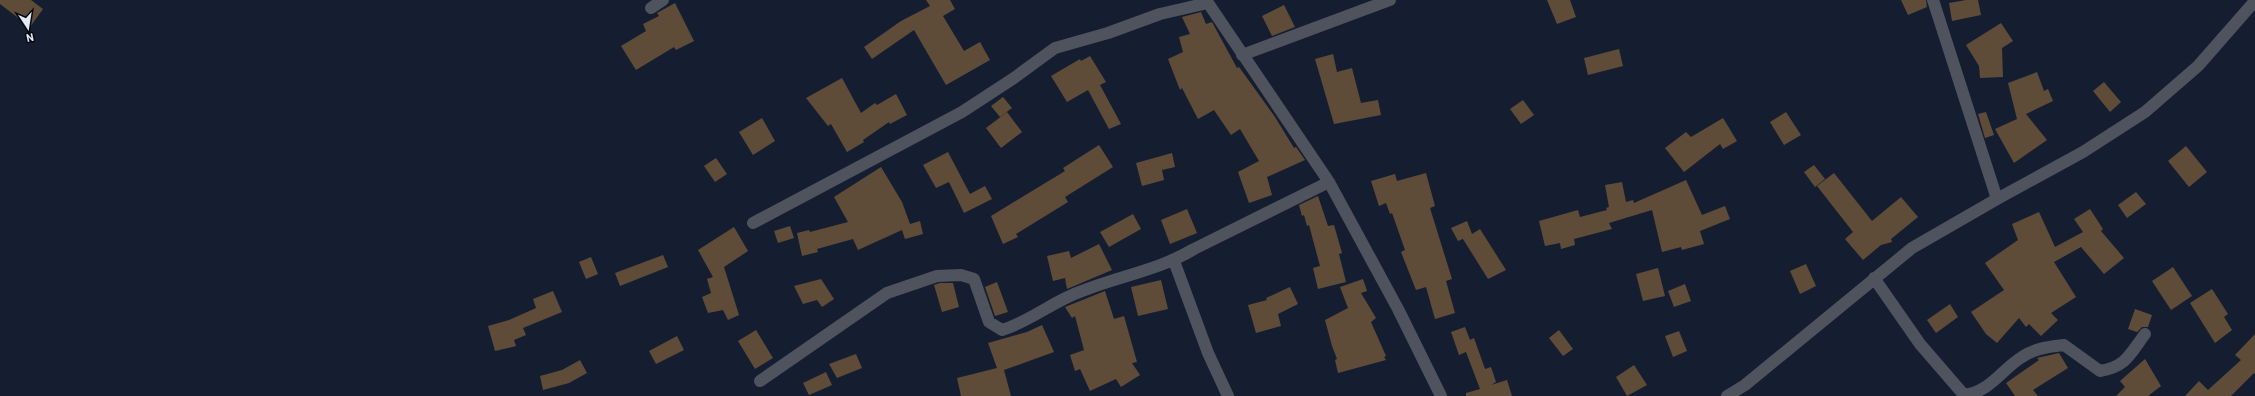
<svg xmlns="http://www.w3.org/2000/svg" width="2255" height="396" font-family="Barlow,sans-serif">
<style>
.building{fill:#5f4c38}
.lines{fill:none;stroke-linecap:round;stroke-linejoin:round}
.street{stroke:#4e535e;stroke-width:12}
</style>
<rect width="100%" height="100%" fill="#151e31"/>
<path class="building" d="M0,0H31L43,9L30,27L0,4Z
M926,0H950L955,9L943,16L964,51L980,42L990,60L946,85L914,30L872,59L864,47L901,21L930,6Z
M1547,0H1570L1576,17L1557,24Z
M1901,0H1926L1927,7L1908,15Z
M1966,0H1978L1981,15L1952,21L1949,3Z
M675,3L694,41L676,50L674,47L636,70L621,46L646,31L643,24L659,16L657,13Z
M1284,5L1295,27L1272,36L1262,16Z
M1201,12L1206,24L1212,22L1237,68L1239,67L1275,117L1294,148L1296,147L1305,160L1267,177L1272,195L1249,203L1238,172L1259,161L1240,129L1231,135L1214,110L1198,119L1182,88L1180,90L1168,59L1183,52L1179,37L1190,34L1182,17Z
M2001,23L2013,41L2002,48L2003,77L1980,78L1979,66L1966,45Z
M1619,49L1623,66L1588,75L1584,58Z
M1333,54L1337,72L1352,68L1361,103L1378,100L1381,115L1334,124L1315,59Z
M1090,56L1106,82L1100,85L1121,124L1109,129L1088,90L1067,102L1051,76L1080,59L1081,61Z
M2037,72L2044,91L2048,89L2053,101L2026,114L2047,140L2014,163L1995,129L2017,119L2008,83Z
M842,78L861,113L875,103L877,105L896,94L907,115L890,124L889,122L863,140L864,142L847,152L831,124L828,126L806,98Z
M2104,82L2121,102L2110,112L2093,91Z
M1003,97L1012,108L1000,117L991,106Z
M1523,100L1534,115L1521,124L1510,109Z
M1007,112L1022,132L1001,148L986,128Z
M1786,112L1801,135L1784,145L1770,122Z
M1986,112L1994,135L1985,138L1978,114Z
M762,118L775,141L753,155L739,132Z
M1723,118L1737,141L1723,149L1720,144L1684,172L1665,148L1686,132L1691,137Z
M1099,145L1113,167L1065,197L1068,202L1016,234L1018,237L1003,244L991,216L1065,171L1063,168Z
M2186,146L2207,172L2189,187L2168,161Z
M948,152L970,194L985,186L992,199L964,213L949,182L936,188L923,165Z
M1172,153L1175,167L1162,170L1164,180L1142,186L1136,163Z
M716,158L727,174L715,182L704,166Z
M1814,165L1825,179L1815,187L1804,172Z
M881,167L902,202L910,224L920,221L923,234L905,239L902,230L858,250L853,239L817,249L818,252L802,256L797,233L809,230L810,232L848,222L834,197Z
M1426,173L1435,206L1430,208L1452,279L1446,281L1455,313L1435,319L1426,287L1416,290L1401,252L1405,250L1392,213L1390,214L1386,203L1379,206L1371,181L1395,174L1397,181Z
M1834,173L1872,221L1901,197L1918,217L1891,239L1892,242L1881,245L1863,260L1845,239L1853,232L1817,186Z
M1686,180L1702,215L1725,206L1730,219L1700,231L1704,244L1682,250L1681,247L1662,252L1652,210L1609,223L1612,229L1574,239L1575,245L1561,249L1560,243L1545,246L1539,221L1578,210L1580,217L1607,210L1606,208L1609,207L1605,185L1622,182L1626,202L1633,200L1634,203Z
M2136,192L2146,204L2127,218L2118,205Z
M1318,196L1328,226L1334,225L1342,253L1339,254L1346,282L1318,289L1313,268L1320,266L1309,225L1307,226L1304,215L1302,216L1299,205Z
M1187,209L1197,233L1170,244L1161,220Z
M2090,209L2103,229L2101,231L2124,258L2104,274L2081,247L2054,262L2076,297L2051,313L2058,320L2041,336L2029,324L2026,327L2019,318L1997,343L1986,334L1971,312L2004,290L1985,263L2018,240L2012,224L2039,212L2055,247L2083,232L2074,219Z
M1133,214L1141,229L1109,247L1100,232Z
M1467,221L1472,234L1480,229L1506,270L1488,279L1463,239L1465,238L1458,241L1451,228Z
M790,226L794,238L778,243L774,231Z
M734,227L748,251L724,267L739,315L728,320L723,310L708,313L702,297L711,293L707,279L713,277L698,250Z
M1099,244L1112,270L1067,289L1065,278L1053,281L1047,256L1069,251L1071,258Z
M663,255L668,267L620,286L615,273Z
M591,257L598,274L586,279L579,262Z
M1806,264L1816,286L1800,294L1790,271Z
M2173,267L2192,296L2171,310L2152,281Z
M1658,268L1665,296L1643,301L1636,274Z
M821,279L834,299L822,307L817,300L803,304L794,286Z
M1363,279L1367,291L1361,293L1376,318L1371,322L1386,356L1384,357L1386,360L1338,373L1335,360L1337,359L1332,346L1325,320L1348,308L1340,287Z
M1161,280L1168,309L1138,316L1131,287Z
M997,282L1008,312L995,316L985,287Z
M940,283H953L959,307L942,312L934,285Z
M1685,284L1691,301L1674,307L1668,291Z
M1290,287L1298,304L1278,314L1281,326L1256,333L1248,305L1267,300L1266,298Z
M2212,289L2228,314L2224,317L2232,330L2215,343L2190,303Z
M553,291L562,312L523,328L526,335L514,340L516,346L495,351L488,326L509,320L536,308L533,299Z
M1105,291L1114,319L1124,316L1137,362L1132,363L1140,375L1121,387L1116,379L1090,391L1080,369L1075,371L1070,355L1084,350L1075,316L1072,318L1065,307Z
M1950,304L1958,317L1936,333L1927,320Z
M2135,309L2152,315L2148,327H2142L2137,332L2128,329Z
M1042,325L1054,352L1004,370L1011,396H961L957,378L997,368L988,343L1027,332Z
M1465,327L1470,340L1474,338L1485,369L1491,367L1496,382L1491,385L1507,380L1512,396H1466V393L1480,389L1466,352L1459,355L1451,332Z
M756,330L773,358L755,369L738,341Z
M1559,330L1573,349L1563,356L1549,338Z
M1679,331L1687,351L1673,357L1665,336Z
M2255,334V374L2254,373L2231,396H2185L2199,381L2208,390L2241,360L2235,355Z
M677,336L684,350L656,364L649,351Z
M2059,353L2068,368L2033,390L2038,396H2015L2006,383L2039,360L2037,358Z
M856,354L862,368L837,378L829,364Z
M2145,359L2161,386L2148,396H2116L2125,387L2120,381Z
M580,360L587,373L569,383L543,390L540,376L562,370Z
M1634,365L1647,385L1627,396L1616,377Z
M826,372L832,385L809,395L803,383Z"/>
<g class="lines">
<path class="street" d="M1206,0L1329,182L1398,309L1441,396
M1933,0L1997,199
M651,8L663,0
M1242,55L1390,0
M753,223L962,112L1014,78L1055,48L1108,33L1160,14L1208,3
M1174,261L1208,353L1228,396
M1874,278L1920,344L1964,395C1990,392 2001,370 2022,357C2035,348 2049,347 2064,345L2100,371C2126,367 2130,354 2145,334
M760,381L887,293L937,276L961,275L974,279L989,322L1002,330C1031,321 1053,301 1082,291C1119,276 1159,270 1194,249L1329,182
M1727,396L1745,385L1912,248L1997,199L2083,152L2145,112L2198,66L2255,1"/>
</g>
<g transform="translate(28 28) rotate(168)" stroke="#050810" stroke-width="3" paint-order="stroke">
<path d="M0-3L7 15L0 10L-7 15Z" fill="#e3eaf7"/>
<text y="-6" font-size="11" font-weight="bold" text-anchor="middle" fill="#e3eaf7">N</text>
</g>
</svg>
